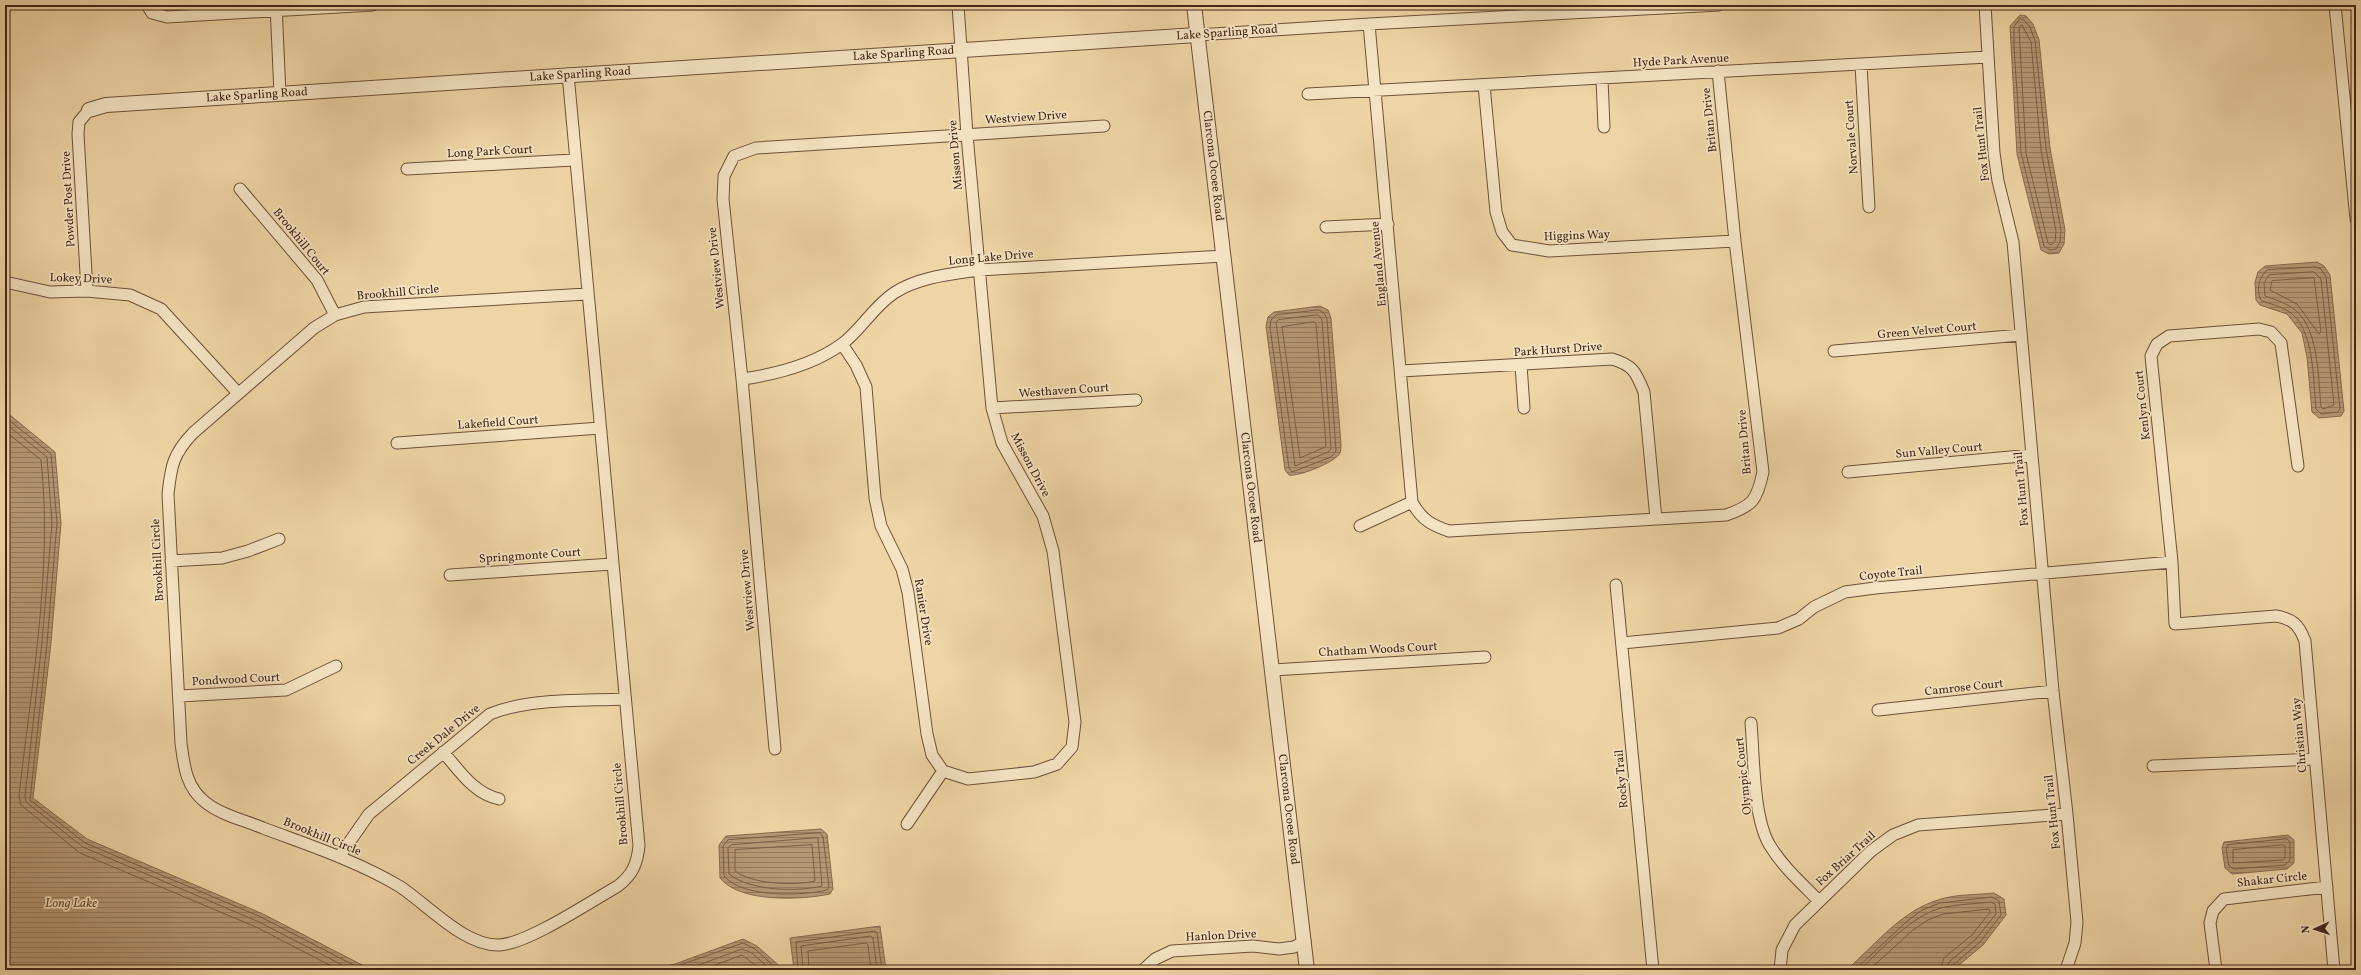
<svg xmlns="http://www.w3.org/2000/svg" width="2361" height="975" font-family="Vollkorn,serif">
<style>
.water{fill:url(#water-rules);stroke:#876a4f}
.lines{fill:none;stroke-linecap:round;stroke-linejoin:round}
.shore{stroke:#7c5e46;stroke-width:1}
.minor-casing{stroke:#6e503a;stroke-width:13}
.tertiary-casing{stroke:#6e503a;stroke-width:16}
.minor{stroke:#f5e4c4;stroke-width:11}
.tertiary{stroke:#f5e4c4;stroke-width:14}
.labels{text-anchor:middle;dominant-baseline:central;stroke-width:3.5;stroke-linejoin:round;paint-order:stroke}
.street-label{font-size:12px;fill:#432417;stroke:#f5e4c4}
.water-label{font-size:13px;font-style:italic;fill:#654733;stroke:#f5e4c4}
</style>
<defs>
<pattern id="water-rules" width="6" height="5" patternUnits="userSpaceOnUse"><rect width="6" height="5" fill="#b59975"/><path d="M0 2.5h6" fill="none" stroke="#957d5f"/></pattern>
</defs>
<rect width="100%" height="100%" fill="#efd5a5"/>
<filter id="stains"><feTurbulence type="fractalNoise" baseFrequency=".005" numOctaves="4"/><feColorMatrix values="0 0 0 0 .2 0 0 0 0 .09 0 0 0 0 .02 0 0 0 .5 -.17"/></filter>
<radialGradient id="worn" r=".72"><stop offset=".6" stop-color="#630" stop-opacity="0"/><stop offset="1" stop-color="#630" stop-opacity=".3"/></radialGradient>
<path class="water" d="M2020,15L2026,16L2033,24L2039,40L2050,148L2065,230L2064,244L2059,253L2049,254L2041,250L2017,154L2010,26Z
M2317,262L2324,266L2330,275L2344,411L2341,416L2319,418L2312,412L2307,357L2302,333L2287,314L2260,305L2256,300L2255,282L2258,272L2265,266Z
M1320,306L1328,310L1331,318L1341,444C1341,446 1341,451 1340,453C1336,462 1298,477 1289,475L1285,470L1266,326L1268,317L1274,312Z
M5,411L55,452L61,523L51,643L33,798L87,839L263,914L372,970H5Z
M821,829L827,834L833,889L830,894C801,900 740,903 720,878L719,845L726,836Z
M2288,835L2294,840V863L2287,869L2232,874L2225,868L2222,848L2224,842Z
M1994,893L2004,899L2006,915L1983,945L1953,970H1851L1852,965C1878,941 1904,910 1938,900C1955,894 1976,895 1994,893Z
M880,926L886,970H794L790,938Z
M743,939L757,946L784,970H647L675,964Z"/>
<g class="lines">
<path class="shore" d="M2020,19L2024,20L2030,27L2035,41L2046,149L2061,230L2060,242L2056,249L2050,250L2044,246L2021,153L2014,47V27Z
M2022,25L2031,42L2041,150L2056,231L2055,241L2051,245L2048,243L2026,153L2019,28Z
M2316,267L2321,269L2326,277L2340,409L2338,412L2321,414L2316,409C2313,382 2315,327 2288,311C2280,306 2271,304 2262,301C2255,292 2259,277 2267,270Z
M2314,272L2321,279L2334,405L2323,409L2321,407C2318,378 2319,323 2291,307C2283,302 2274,299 2265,296L2264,283L2269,275Z
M2314,278L2321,332L2319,334L2297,304L2270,290L2272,281Z
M1319,310L1324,313L1327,319L1336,451L1331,457L1292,472L1289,468L1270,327L1271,320L1276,315Z
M1318,315L1322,320L1331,449L1328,452L1295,466L1276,322L1278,320Z
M1314,322L1316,324L1326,444L1325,447L1300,458L1282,327Z
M5,417L51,454L57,523L47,643L30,800L85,843L261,917L363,970
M5,423L47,457L52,523L42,642L25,796L26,802L83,847L259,922L352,970
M5,431L41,460C53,570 31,686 19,796L21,805L80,853L256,927L339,970
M820,833L823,837L829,887L827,890C802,896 742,898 724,876L723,846L728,840Z
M818,838L822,886C797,892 750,891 729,874L728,848L731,845Z
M2287,839L2290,842V860L2285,865L2234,869L2229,866L2226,849L2228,845Z
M812,845L815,881C795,886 751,884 735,871V850Z
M2283,845L2285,846V858L2283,860L2233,863V850Z
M666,970L743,943L755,949L778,970
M685,970L742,949L752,953L771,970
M702,970L742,955L762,970
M798,970L796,942L875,931L877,933L882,970
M803,970L801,946L871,936L873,938L877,970
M809,970L808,951L866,943L868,945L871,970
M1855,970L1906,922L1922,910L1940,903L1992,897L1999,901L2001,915L1980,942L1953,965L1951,970
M1860,970C1881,949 1913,915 1941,908C1957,904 1975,904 1991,902L1995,904L1996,914L1976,939L1949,962L1946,970
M1869,970L1913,930L1928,920L1943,914L1989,909L1990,912L1972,935L1944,958L1940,970"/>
<g class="minor-casing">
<path id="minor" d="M147,5L152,13L167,17L373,5
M276,5L280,94
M1985,5L1994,153L1998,181L2013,242L2053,691L2067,814L2077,922L2075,943L2066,970
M2335,5L2356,219
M1369,24L1412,502C1421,519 1431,525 1449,531L1726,515C1753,506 1757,500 1763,472L1735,241L1718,71
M1197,35L1369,24L1719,5
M1861,65L1869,207
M568,74L639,846C637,865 632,875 618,886C590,902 527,944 499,945C464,946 427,904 399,886C357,861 308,845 263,828C244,820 221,815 205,802C186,787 184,766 181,743L168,494C171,466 173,454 193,433L314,328L335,315L364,307L587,294
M1602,79L1604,127
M1484,85L1496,212L1502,232L1512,245L1549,251L1735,241
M1308,94L1988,57
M407,169L574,160
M240,189L317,280L335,315
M1326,227L1388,224
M5,282L50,292L87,291L130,295L161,309L238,393
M87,291L78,134L79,122L89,110
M842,344L856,365L866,387L875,498L881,526L902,569L908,592L927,734L932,755L943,771
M1834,351L2021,335
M1521,365L1524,408
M1401,371L1612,359C1633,365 1636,372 1644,392L1656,519
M742,379C778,374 813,365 842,344C861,330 873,307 894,293C918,277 951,274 979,270L1224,256
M992,408L1136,400
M397,443L600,428
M2298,466L2281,343L2271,332L2259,329L2169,336L2157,344L2151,356L2172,562L2175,624L2276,616C2293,619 2299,625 2305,641L2334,970
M1848,472L2032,455
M1360,526L1412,502
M171,561L222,558L248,551L279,539
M450,575L612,564
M1616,585L1653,970
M1622,643L1778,628L1799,619L1814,607L1845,592L1875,588L2172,562
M1273,670L1485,657
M180,696L286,690L336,666
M1878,710L2053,691
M1751,723C1754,756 1753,816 1769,844C1782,866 1801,883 1819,901
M775,749L742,379L723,199L724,176L734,156L756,148L1104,126
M443,752C460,771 473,793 499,799
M2153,766L2315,759
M943,771L968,779L1034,772L1057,764L1072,747L1075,722L1053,551L1043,516L1002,443L992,408L967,135L958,5
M907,824L943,771
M339,857L369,814L490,714C529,698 582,701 624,699
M1143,970L1155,959L1172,951L1253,946L1279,949L1294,947L1305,941
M1780,970L1782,950L1795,925L1871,851L1893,835L1918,825L2067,814
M2216,970L2210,923L2213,911L2224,899L2327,887"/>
</g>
<g class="tertiary-casing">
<g id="tertiary">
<path id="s1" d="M1194,5L1307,970"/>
<path id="s2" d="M89,110L106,105L1197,35"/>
</g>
</g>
<use href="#minor" class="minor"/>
<use href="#tertiary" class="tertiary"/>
</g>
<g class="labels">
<g class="street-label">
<text transform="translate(1227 33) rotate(-4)">Lake Sparling Road</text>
<text stroke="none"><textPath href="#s2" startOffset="817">Lake Sparling Road</textPath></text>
<text transform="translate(1681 61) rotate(-3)">Hyde Park Avenue</text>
<text stroke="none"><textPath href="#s2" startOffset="493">Lake Sparling Road</textPath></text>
<text stroke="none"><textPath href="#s2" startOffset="169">Lake Sparling Road</textPath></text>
<text transform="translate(1026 118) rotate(-4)">Westview Drive</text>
<text transform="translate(1710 120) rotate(-96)">Britan Drive</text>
<text transform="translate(1852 137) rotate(-94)">Norvale Court</text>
<text transform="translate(1982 144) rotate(-96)">Fox Hunt Trail</text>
<text transform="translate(490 152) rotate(-3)">Long Park Court</text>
<text transform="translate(956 155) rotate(-95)">Misson Drive</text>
<text stroke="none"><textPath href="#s1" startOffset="162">Clarcona Ocoee Road</textPath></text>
<text transform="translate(69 199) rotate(-93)">Powder Post Drive</text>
<text transform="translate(1577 236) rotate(-2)">Higgins Way</text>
<text transform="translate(301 242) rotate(51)">Brookhill Court</text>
<text transform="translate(991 258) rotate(-5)">Long Lake Drive</text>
<text transform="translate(1379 264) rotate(-95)">England Avenue</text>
<text transform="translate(717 268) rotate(-96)">Westview Drive</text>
<text transform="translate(81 279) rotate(2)">Lokey Drive</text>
<text transform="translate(398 293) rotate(-5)">Brookhill Circle</text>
<text transform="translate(1927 331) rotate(-5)">Green Velvet Court</text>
<text transform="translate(1558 350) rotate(-4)">Park Hurst Drive</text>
<text transform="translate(1064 391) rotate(-4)">Westhaven Court</text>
<text transform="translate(2143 405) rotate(-96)">Kenlyn Court</text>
<text transform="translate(498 423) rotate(-4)">Lakefield Court</text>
<text transform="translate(1745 442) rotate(-95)">Britan Drive</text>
<text transform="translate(1939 451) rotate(-5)">Sun Valley Court</text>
<text transform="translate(1030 465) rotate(62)">Misson Drive</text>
<text stroke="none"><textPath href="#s1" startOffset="486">Clarcona Ocoee Road</textPath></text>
<text transform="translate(2022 489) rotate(-95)">Fox Hunt Trail</text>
<text transform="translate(530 556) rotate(-4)">Springmonte Court</text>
<text transform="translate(158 560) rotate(-93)">Brookhill Circle</text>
<text transform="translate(1891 574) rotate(-6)">Coyote Trail</text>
<text transform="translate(748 590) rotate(-95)">Westview Drive</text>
<text transform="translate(923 612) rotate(81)">Ranier Drive</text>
<text transform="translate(1378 650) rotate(-3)">Chatham Woods Court</text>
<text transform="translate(236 680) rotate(-3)">Pondwood Court</text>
<text transform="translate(1964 688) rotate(-6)">Camrose Court</text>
<text transform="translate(444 735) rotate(-39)">Creek Dale Drive</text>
<text transform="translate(2300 735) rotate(-95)">Christian Way</text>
<text transform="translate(1744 776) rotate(-96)">Olympic Court</text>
<text transform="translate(1622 779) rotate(-95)">Rocky Trail</text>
<text transform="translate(621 804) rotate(-95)">Brookhill Circle</text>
<text stroke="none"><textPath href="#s1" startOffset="810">Clarcona Ocoee Road</textPath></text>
<text transform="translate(2053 812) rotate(-96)">Fox Hunt Trail</text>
<text transform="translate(322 837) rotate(22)">Brookhill Circle</text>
<text transform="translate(1846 859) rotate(-42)">Fox Briar Trail</text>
<text transform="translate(2272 880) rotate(-6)">Shakar Circle</text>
<text transform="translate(1221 936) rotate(-3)">Hanlon Drive</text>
</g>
<g class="water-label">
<text x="71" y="904">Long Lake</text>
</g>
</g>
<rect width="2361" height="975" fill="none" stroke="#efd5a5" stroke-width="20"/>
<rect x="6" y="6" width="2349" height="963" fill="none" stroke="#432417" stroke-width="2"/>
<rect x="10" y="10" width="2341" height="955" fill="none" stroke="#432417"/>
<g transform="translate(2315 929) rotate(267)" stroke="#f5e4c4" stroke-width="3" paint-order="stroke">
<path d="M0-3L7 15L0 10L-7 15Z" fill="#432417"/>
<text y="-6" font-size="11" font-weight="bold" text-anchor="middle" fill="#432417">N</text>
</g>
<rect width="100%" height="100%" filter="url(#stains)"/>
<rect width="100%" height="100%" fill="url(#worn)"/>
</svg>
